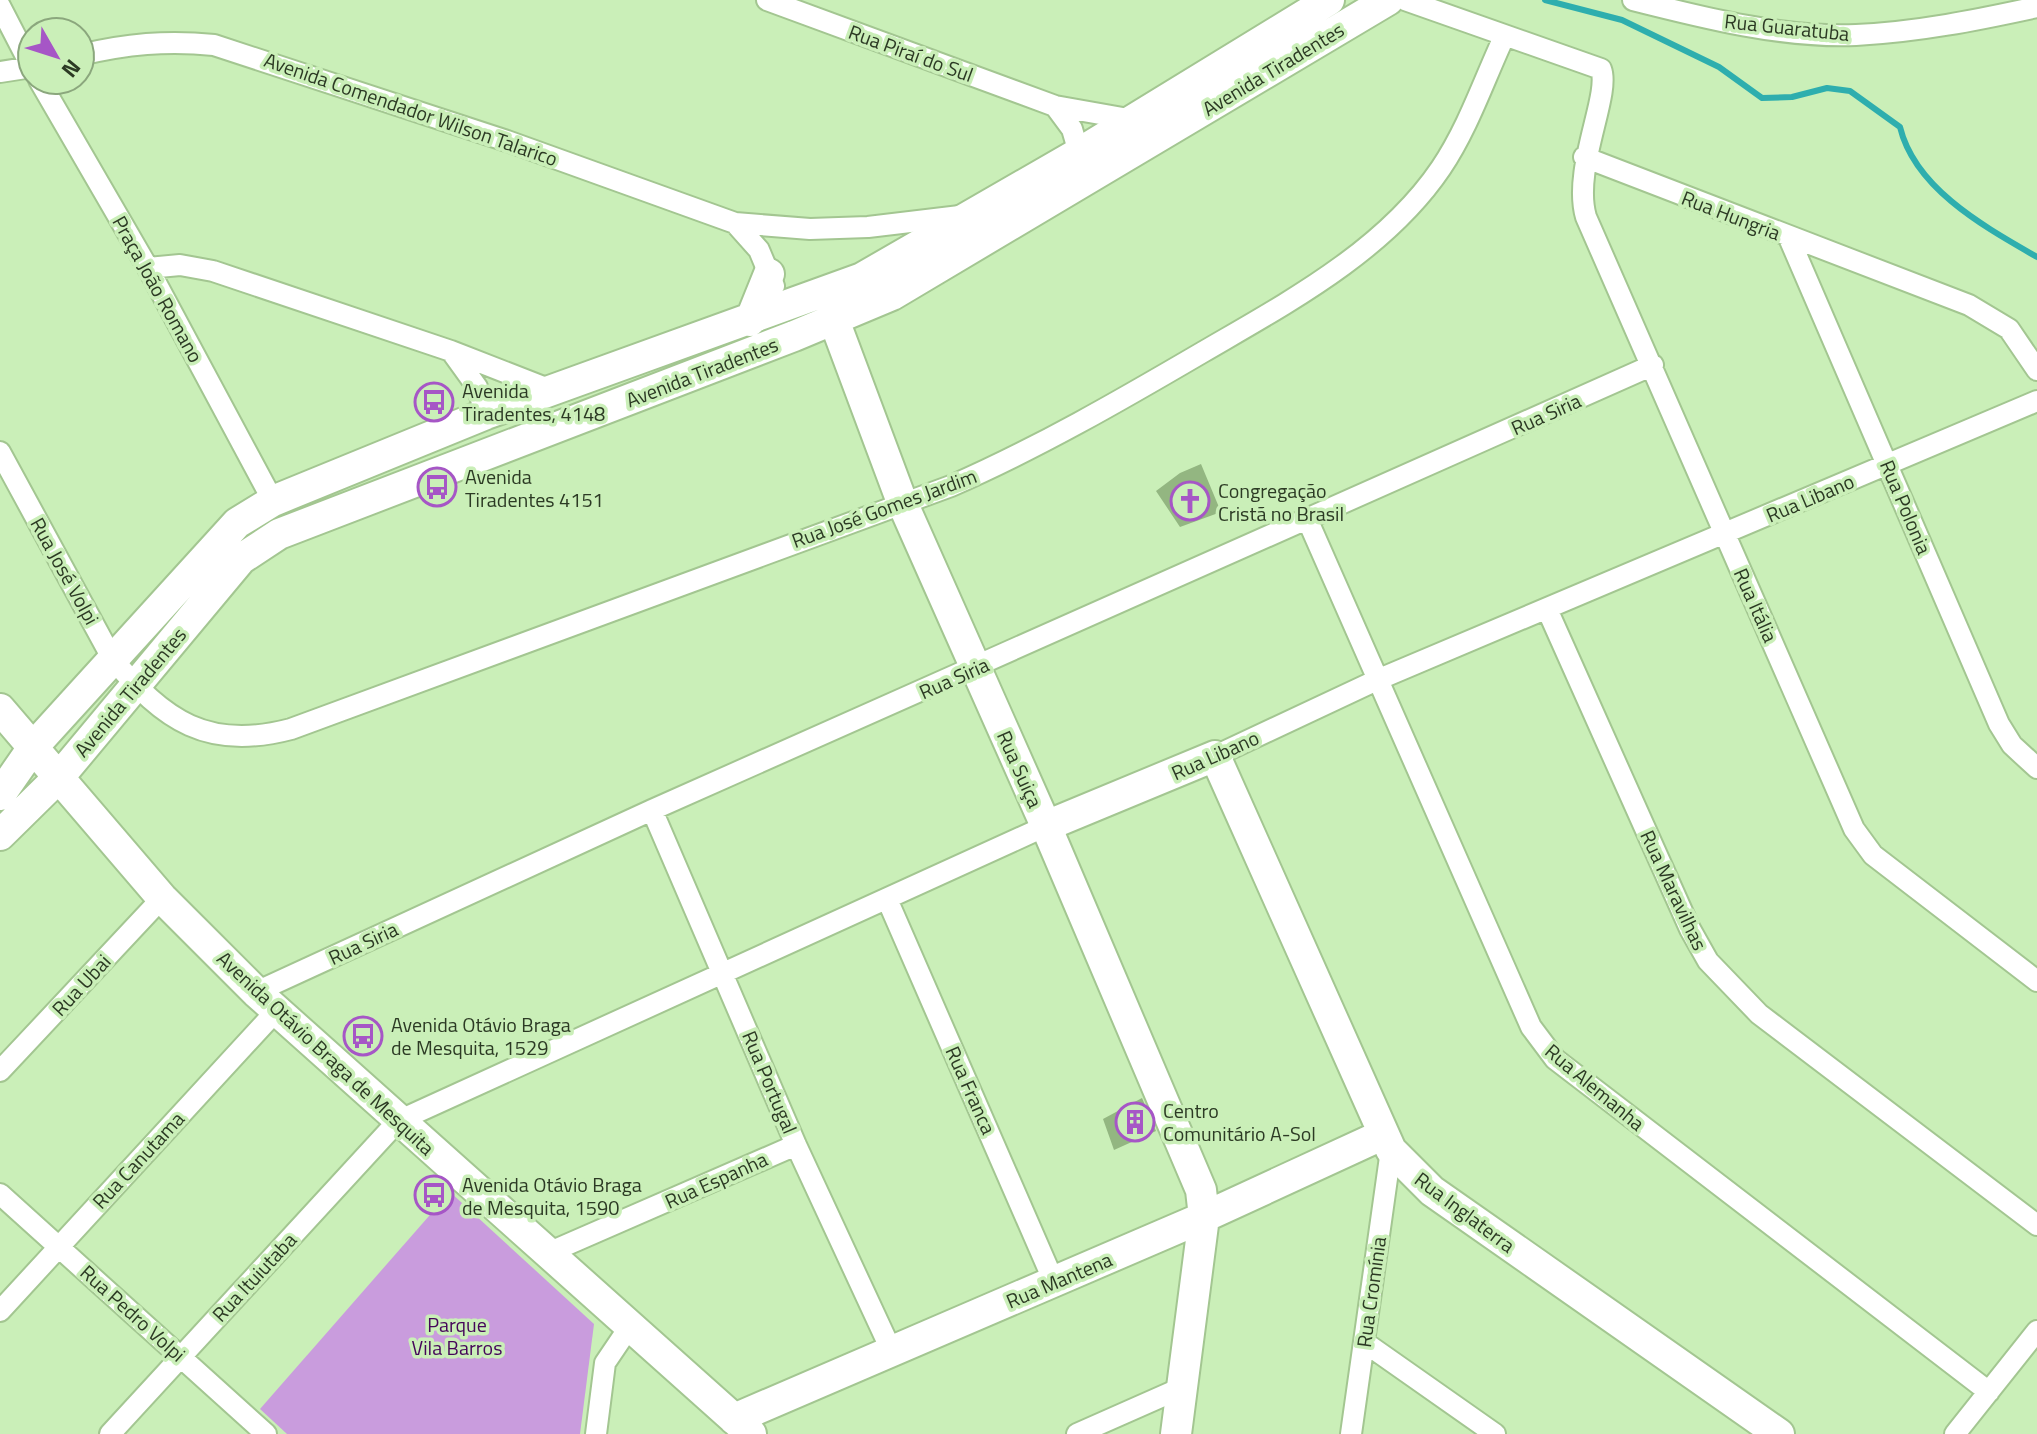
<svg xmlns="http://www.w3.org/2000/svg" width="2037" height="1434" font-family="'Titillium Web',sans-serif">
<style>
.green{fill:#c99cdd}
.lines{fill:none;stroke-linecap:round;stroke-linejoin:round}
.stream{stroke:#2eaeae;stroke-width:6}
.building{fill:#93b681}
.street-casing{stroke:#a3c691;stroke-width:24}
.secondary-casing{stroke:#a3c691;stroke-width:34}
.street{stroke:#fff;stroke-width:20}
.secondary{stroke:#fff;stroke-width:30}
.labels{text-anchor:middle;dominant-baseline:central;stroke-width:7;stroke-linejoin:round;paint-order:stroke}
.street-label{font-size:20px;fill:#2c3a24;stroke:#caefb8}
.poi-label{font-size:20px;fill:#2c3a24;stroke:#caefb8;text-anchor:start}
.park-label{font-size:20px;fill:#450659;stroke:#caefb8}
</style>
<rect width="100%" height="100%" fill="#caefb8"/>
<path class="green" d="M450,1192L594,1324L580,1434H287L260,1409Z"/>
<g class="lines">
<path class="stream" d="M1545,0L1622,20L1719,67L1762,98L1792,97L1827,88L1850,91L1900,127C1915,189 1985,227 2037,257"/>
</g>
<path class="building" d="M1201,464L1221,512L1180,527L1156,491L1180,473Z
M1142,1098L1156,1131L1114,1150L1103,1119Z"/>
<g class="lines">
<g class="street-casing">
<path id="street" d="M767,0L1055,106L1134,120
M1405,0L1601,69C1611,95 1572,169 1586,217L1854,829L1873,855L2037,981
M1633,0C1704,18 1783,38 1856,35C1918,32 1977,20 2037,7
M0,6L32,68
M80,55C126,44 167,40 214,45L507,141L735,223L810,229L868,227L960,216
M0,72L32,67
M39,80L148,268L273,501
M1055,106L1072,129L1079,153
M1584,157L1969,305L2009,329L2037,370
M735,223L759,250L774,286
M1789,238L1999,724L2012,745L2037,768
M148,268L180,265L213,271L451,351L551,390
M451,351L477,387L486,414
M0,452L112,658C164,721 208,751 291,729L951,486C1038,448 1121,400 1203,352C1287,303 1385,251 1441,168C1468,128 1484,80 1504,37
M1308,521L1531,1027L1555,1059L1989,1392
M1547,609L1690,929L1708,961L1759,1014L2037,1225
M1215,756L1377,680L2037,401
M652,810L796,1145L892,1352
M887,899L1054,1282
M256,992L652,810L1653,365
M0,1071L162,898
M0,1194L266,1434
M548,1253L796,1145
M0,1311L277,1010
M1364,1342L1495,1434
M110,1434L398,1121L1046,826
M596,1434L605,1363L630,1326
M1077,1434L1181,1388
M1351,1434L1391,1150
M1955,1434L2037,1331"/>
</g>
<g class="secondary-casing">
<path id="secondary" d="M834,320L902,502L1046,826L1201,1190L1204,1217L1176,1434
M750,321L769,274
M0,709L162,898L256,992L751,1434
M0,795L34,746L237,523L273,501L486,414L862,278L1079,153L1329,0
M1046,826L1215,756L1391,1150L1432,1191L1779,1434
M0,835L60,776L241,559L279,534L794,336L892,295L1388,0
M734,1419L1204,1217L1382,1135"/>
</g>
<use href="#street" class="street"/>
<use href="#secondary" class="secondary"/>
</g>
<defs>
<g id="bus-ring" transform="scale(2)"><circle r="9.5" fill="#caefb8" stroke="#a656c6" stroke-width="1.5"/><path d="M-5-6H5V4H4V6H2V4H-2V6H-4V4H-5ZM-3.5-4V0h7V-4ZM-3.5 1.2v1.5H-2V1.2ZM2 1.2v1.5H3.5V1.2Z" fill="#a656c6"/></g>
<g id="church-ring" transform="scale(2)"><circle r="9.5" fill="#caefb8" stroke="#a656c6" stroke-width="1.5"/><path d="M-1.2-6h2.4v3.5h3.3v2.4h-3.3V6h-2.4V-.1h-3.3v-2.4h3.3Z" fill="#a656c6"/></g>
<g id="building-ring" transform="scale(2)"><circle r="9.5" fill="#caefb8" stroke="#a656c6" stroke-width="1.5"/><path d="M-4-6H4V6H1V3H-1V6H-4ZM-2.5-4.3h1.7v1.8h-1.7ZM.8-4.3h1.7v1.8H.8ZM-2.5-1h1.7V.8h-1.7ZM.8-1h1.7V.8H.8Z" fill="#a656c6"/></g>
</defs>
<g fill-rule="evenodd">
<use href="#bus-ring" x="434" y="402"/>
<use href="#bus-ring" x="437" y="487"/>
<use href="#church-ring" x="1190" y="501"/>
<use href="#bus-ring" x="363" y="1036"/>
<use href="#building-ring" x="1135" y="1122"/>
<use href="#bus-ring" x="434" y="1195"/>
</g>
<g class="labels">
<g class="street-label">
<text transform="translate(1787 27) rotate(6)">Rua Guaratuba</text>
<text transform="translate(911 53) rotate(20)">Rua Piraí do Sul</text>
<text transform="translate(1273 69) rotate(-31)">Avenida Tiradentes</text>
<text transform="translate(411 109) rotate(19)">Avenida Comendador Wilson Talarico</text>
<text transform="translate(1731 215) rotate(21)">Rua Hungria</text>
<text transform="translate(158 289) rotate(61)">Praça João Romano</text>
<text transform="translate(702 372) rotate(-21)">Avenida Tiradentes</text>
<text transform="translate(1546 414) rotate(-24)">Rua Siria</text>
<text transform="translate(1810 498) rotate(-23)">Rua Libano</text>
<text transform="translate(1906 507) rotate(67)">Rua Polonia</text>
<text transform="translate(884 508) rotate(-20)">Rua José Gomes Jardim</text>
<text transform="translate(65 571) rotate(61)">Rua José Volpi</text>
<text transform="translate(1756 605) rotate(66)">Rua Itália</text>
<text transform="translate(954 678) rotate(-24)">Rua Siria</text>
<text transform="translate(130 692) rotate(-50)">Avenida Tiradentes</text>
<text transform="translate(1215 755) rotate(-24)">Rua Libano</text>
<text transform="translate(1020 769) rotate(66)">Rua Suiça</text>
<text transform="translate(1674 890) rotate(65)">Rua Maravilhas</text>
<text transform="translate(363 943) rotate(-25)">Rua Siria</text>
<text transform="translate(81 985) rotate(-47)">Rua Ubai</text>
<text transform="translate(326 1053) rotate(43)">Avenida Otávio Braga de Mesquita</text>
<text transform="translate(770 1082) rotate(67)">Rua Portugal</text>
<text transform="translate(1595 1087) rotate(40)">Rua Alemanha</text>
<text transform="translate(971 1090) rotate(66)">Rua Franca</text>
<text transform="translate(138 1160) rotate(-47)">Rua Canutama</text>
<text transform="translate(716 1180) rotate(-24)">Rua Espanha</text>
<text transform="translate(1465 1212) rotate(37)">Rua Inglaterra</text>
<text transform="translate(254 1277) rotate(-47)">Rua Ituiutaba</text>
<text transform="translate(1059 1280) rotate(-23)">Rua Mantena</text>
<text transform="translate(1371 1292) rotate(-82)">Rua Cromínia</text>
<text transform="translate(133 1313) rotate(42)">Rua Pedro Volpi</text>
</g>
<g class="poi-label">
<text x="462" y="390">Avenida<tspan x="462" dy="23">Tiradentes, 4148</tspan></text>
<text x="465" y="476">Avenida<tspan x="465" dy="23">Tiradentes 4151</tspan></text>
<text x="1218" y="490">Congregação<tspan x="1218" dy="23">Cristã no Brasil</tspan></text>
<text x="391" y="1024">Avenida Otávio Braga<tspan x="391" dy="23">de Mesquita, 1529</tspan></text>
<text x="1163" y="1110">Centro<tspan x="1163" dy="23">Comunitário A-Sol</tspan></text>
<text x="462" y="1184">Avenida Otávio Braga<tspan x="462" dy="23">de Mesquita, 1590</tspan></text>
</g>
<g class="park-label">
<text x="457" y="1324">Parque<tspan x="457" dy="23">Vila Barros</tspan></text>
</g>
</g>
<g transform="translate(56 56) rotate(129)"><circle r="38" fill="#caefb8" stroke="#8ba77d" stroke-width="2"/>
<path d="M0-6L14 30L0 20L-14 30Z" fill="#a656c6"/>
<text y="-12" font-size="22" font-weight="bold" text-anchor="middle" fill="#2c3a24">N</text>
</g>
</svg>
